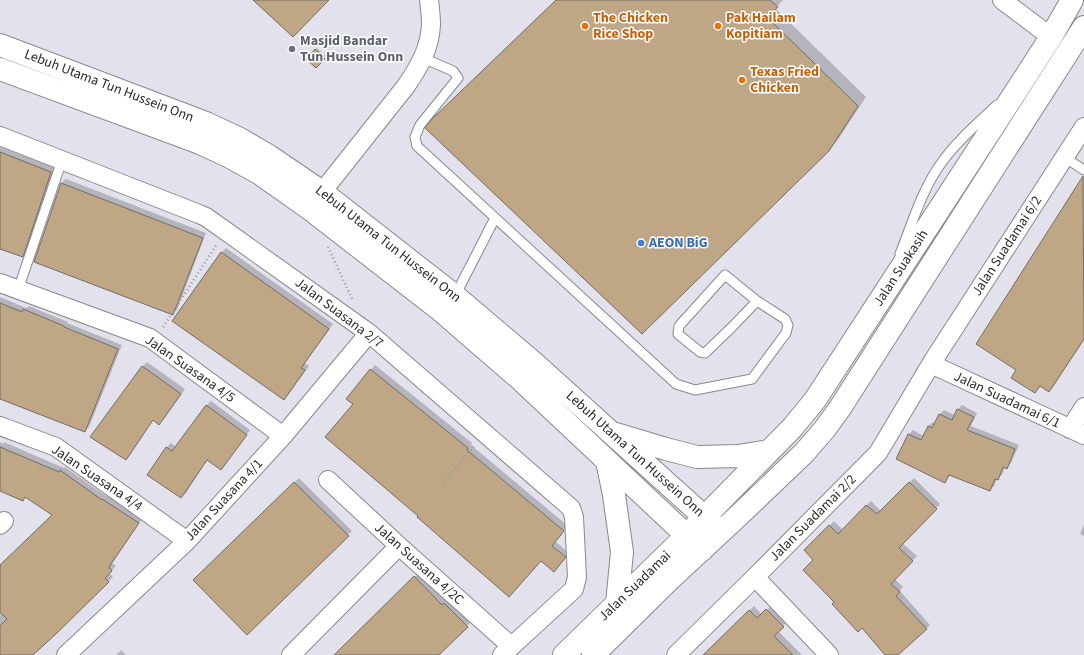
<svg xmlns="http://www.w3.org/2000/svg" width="1084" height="655" font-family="'Source Sans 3',sans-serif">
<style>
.shadow{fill:#0003}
.building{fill:#bfa786;stroke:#726d65}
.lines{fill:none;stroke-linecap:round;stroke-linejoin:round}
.service-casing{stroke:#898790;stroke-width:11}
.minor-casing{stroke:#898790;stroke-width:20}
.secondary-casing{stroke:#898790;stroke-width:24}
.path{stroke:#97969d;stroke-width:2.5;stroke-dasharray:1 3;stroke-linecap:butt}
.service{stroke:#fff;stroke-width:9}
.minor{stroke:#fff;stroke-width:18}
.secondary{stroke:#fff;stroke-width:22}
.food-dot{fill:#e8710a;stroke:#fff;stroke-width:1.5}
.worship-dot{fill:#6b7280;stroke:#fff;stroke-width:1.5}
.shop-dot{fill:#3f7fe0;stroke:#fff;stroke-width:1.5}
.labels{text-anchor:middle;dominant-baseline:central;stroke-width:3;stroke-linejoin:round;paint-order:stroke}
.food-label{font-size:14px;font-weight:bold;fill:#c56008;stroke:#fff;text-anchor:start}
.worship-label{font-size:14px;font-weight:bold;fill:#5b616d;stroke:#fff;text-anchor:start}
.street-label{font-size:14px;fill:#2b2a2e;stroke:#fff}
.shop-label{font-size:14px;font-weight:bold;fill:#366cbe;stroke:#fff;text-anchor:start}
</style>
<rect width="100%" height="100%" fill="#e3e1eb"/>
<path class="shadow" d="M557,0H783L775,8L866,97L837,141L642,332Z
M317,48L326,56L316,67L307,59Z
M0,147L55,168L27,252L23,256L0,248Z
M1084,176V340L1053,387L1049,391L1041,386L1035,392L1018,369L1083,178Z
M66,179L206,233L177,310L172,314L61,183Z
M226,248L333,324L305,363L309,366L288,395L284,399L174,321L222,252Z
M0,297L26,308L29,306L68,322L67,323L122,345L89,427L84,431L0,398Z
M147,362L185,389L164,419L159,423L153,419L130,455L126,459L92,436L143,366Z
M375,365L472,443L471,445L568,526L555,541L569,553L558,566L419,516L354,404L348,398Z
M211,401L250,430L225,464L208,459L186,493L181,497L167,447L171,443L176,447L207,405Z
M962,405L977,413L971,426L1019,445L1011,463L1007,467H1005L1002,475L997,479L994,486L990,490L951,474L945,482L909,434L913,430L924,436L928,426L933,422L935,424L940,414L944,410L955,415L958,409Z
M0,442L3,444L4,442L64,468L65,467L106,496L107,495L142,519L112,563L116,566L109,573L113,577L56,633L32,655H0V566L53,515L27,496L23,500L0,490Z
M299,478L352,531L247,633L194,580Z
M914,478L940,504L902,543L917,556L895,579L903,587L900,591L930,625L896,655H886L862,627L836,602L815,560L805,550L834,521L843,530L871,501L881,511Z
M1084,524V536L1080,534Z
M419,573L447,601L449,599L471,622L438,655H335Z
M754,606L762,615L771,606L787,622L778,631L802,655H704Z
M121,650L126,655H116Z"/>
<path class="building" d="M253,0H329L293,37Z
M556,0H770L778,7L767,17L858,106L829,151L642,334L425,128L432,119Z
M315,49L325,59L316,68L306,59Z
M0,152L51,172L23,257L0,249Z
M1083,176L1084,339L1049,392L1040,386L1035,393L1011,378L1016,370L976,344Z
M61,183L203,238L173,315L34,262Z
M221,252L329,329L301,368L305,370L284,400L172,321Z
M0,303L22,312L23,309L64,326V327L118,349L85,432L0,399Z
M142,366L181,394L159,425L153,420L126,460L90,437Z
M370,369L468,448L467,450L564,531L552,546L566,557L554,572L541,561L509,597L417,517L418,516L325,437L353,404L346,399Z
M206,405L247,435L221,470L207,460L181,498L147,475L166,447L172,451Z
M957,409L974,417L967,430L1015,449L1007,469L1003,467L998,480L995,479L990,491L949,475L945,483L896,459L908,434L921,440L928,426L932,428L939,414L952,420Z
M0,447L59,472L60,470L102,500V499L139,523L109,567L112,571L105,578L109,582L57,633L33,655H0V626L7,619L0,612V565L52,515L25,497L23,501L0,491Z
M294,482L349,536L247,635L193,580Z
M909,482L937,509L899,548L913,561L891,584L900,592L896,596L927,629L898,655H885L862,628L858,632L832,604L834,602L803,570L813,560L804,550L829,525L838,534L866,505L877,514Z
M414,576L442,605L444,603L468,627L439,655H334Z
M766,609L784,627L774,636L793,655H703L749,610L757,618Z"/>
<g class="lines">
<g class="service-casing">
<path id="service" d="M423,58L453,71L458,78L420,125L415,137L417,146L676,384L695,390L752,379L786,333L788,325L785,319L757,301L725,275L679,326L678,334L700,352L705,353L732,327L757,301
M1064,157L1084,170
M900,254C912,224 922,189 942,162C957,141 978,123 997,105
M18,290L62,160
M455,296L495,218"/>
</g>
<g class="minor-casing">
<path id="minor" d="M1002,0L1051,37
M0,136L199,214L206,217L369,333L571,508L574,517L577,577L574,589L502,655
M322,192L406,86C419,67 430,48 431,25C431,17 430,8 429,0
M0,283L150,338L283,436
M931,364L1084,435
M0,426L56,447L187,541
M1070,429L1084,407
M328,480L399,546L511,646
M0,525L4,521
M755,577L829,655
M66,655L187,541L283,436L369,333
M291,655L399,546
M676,655L755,577L878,453L931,364L1084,127"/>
</g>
<g class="secondary-casing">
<path id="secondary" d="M0,45L206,123L240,139L269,156L322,192L455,296L535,364L721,532
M0,69L200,143L230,157L259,173L310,209L439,309L520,379L702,550
M616,434L666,449L697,457L738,456L769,451
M607,461L614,495L622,552L617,604
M564,655L680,542L792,428L815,400L1024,79L1051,37L1072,0
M593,655L669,580L736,518L804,453L824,430L840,408L1084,27"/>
</g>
<path class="path" d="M328,247L353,301
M163,327L217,244
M445,481L474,446"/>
<use href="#service" class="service"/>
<use href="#minor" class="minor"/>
<use href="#secondary" class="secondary"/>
</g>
<g class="food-dot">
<circle cx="585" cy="26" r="4"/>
<circle cx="718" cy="26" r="4"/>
<circle cx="742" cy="80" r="4"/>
</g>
<circle class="worship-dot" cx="292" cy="49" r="4"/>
<circle class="shop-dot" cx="641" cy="243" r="4"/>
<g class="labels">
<g class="food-label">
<text x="593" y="18">The Chicken<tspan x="593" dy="16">Rice Shop</tspan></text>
<text x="726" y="18">Pak Hailam<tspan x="726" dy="16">Kopitiam</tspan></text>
<text x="750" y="72">Texas Fried<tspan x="750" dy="16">Chicken</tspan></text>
</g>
<g class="worship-label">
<text x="300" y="41">Masjid Bandar<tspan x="300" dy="16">Tun Hussein Onn</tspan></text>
</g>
<g class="street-label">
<text transform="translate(109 86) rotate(21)">Lebuh Utama Tun Hussein Onn</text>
<text transform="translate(388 244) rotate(38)">Lebuh Utama Tun Hussein Onn</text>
<text transform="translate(1007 246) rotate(-57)">Jalan Suadamai 6/2</text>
<text transform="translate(901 268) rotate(-57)">Jalan Suakasih</text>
<text transform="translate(339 313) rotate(37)">Jalan Suasana 2/7</text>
<text transform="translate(190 369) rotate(35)">Jalan Suasana 4/5</text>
<text transform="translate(1007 400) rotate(25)">Jalan Suadamai 6/1</text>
<text transform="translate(635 454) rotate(42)">Lebuh Utama Tun Hussein Onn</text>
<text transform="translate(97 478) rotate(34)">Jalan Suasana 4/4</text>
<text transform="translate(224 500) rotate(-47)">Jalan Suasana 4/1</text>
<text transform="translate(813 518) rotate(-45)">Jalan Suadamai 2/2</text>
<text transform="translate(419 564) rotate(42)">Jalan Suasana 4/2C</text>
<text transform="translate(635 586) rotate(-44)">Jalan Suadamai</text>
</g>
<g class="shop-label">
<text x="649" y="243">AEON BiG</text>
</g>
</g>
</svg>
